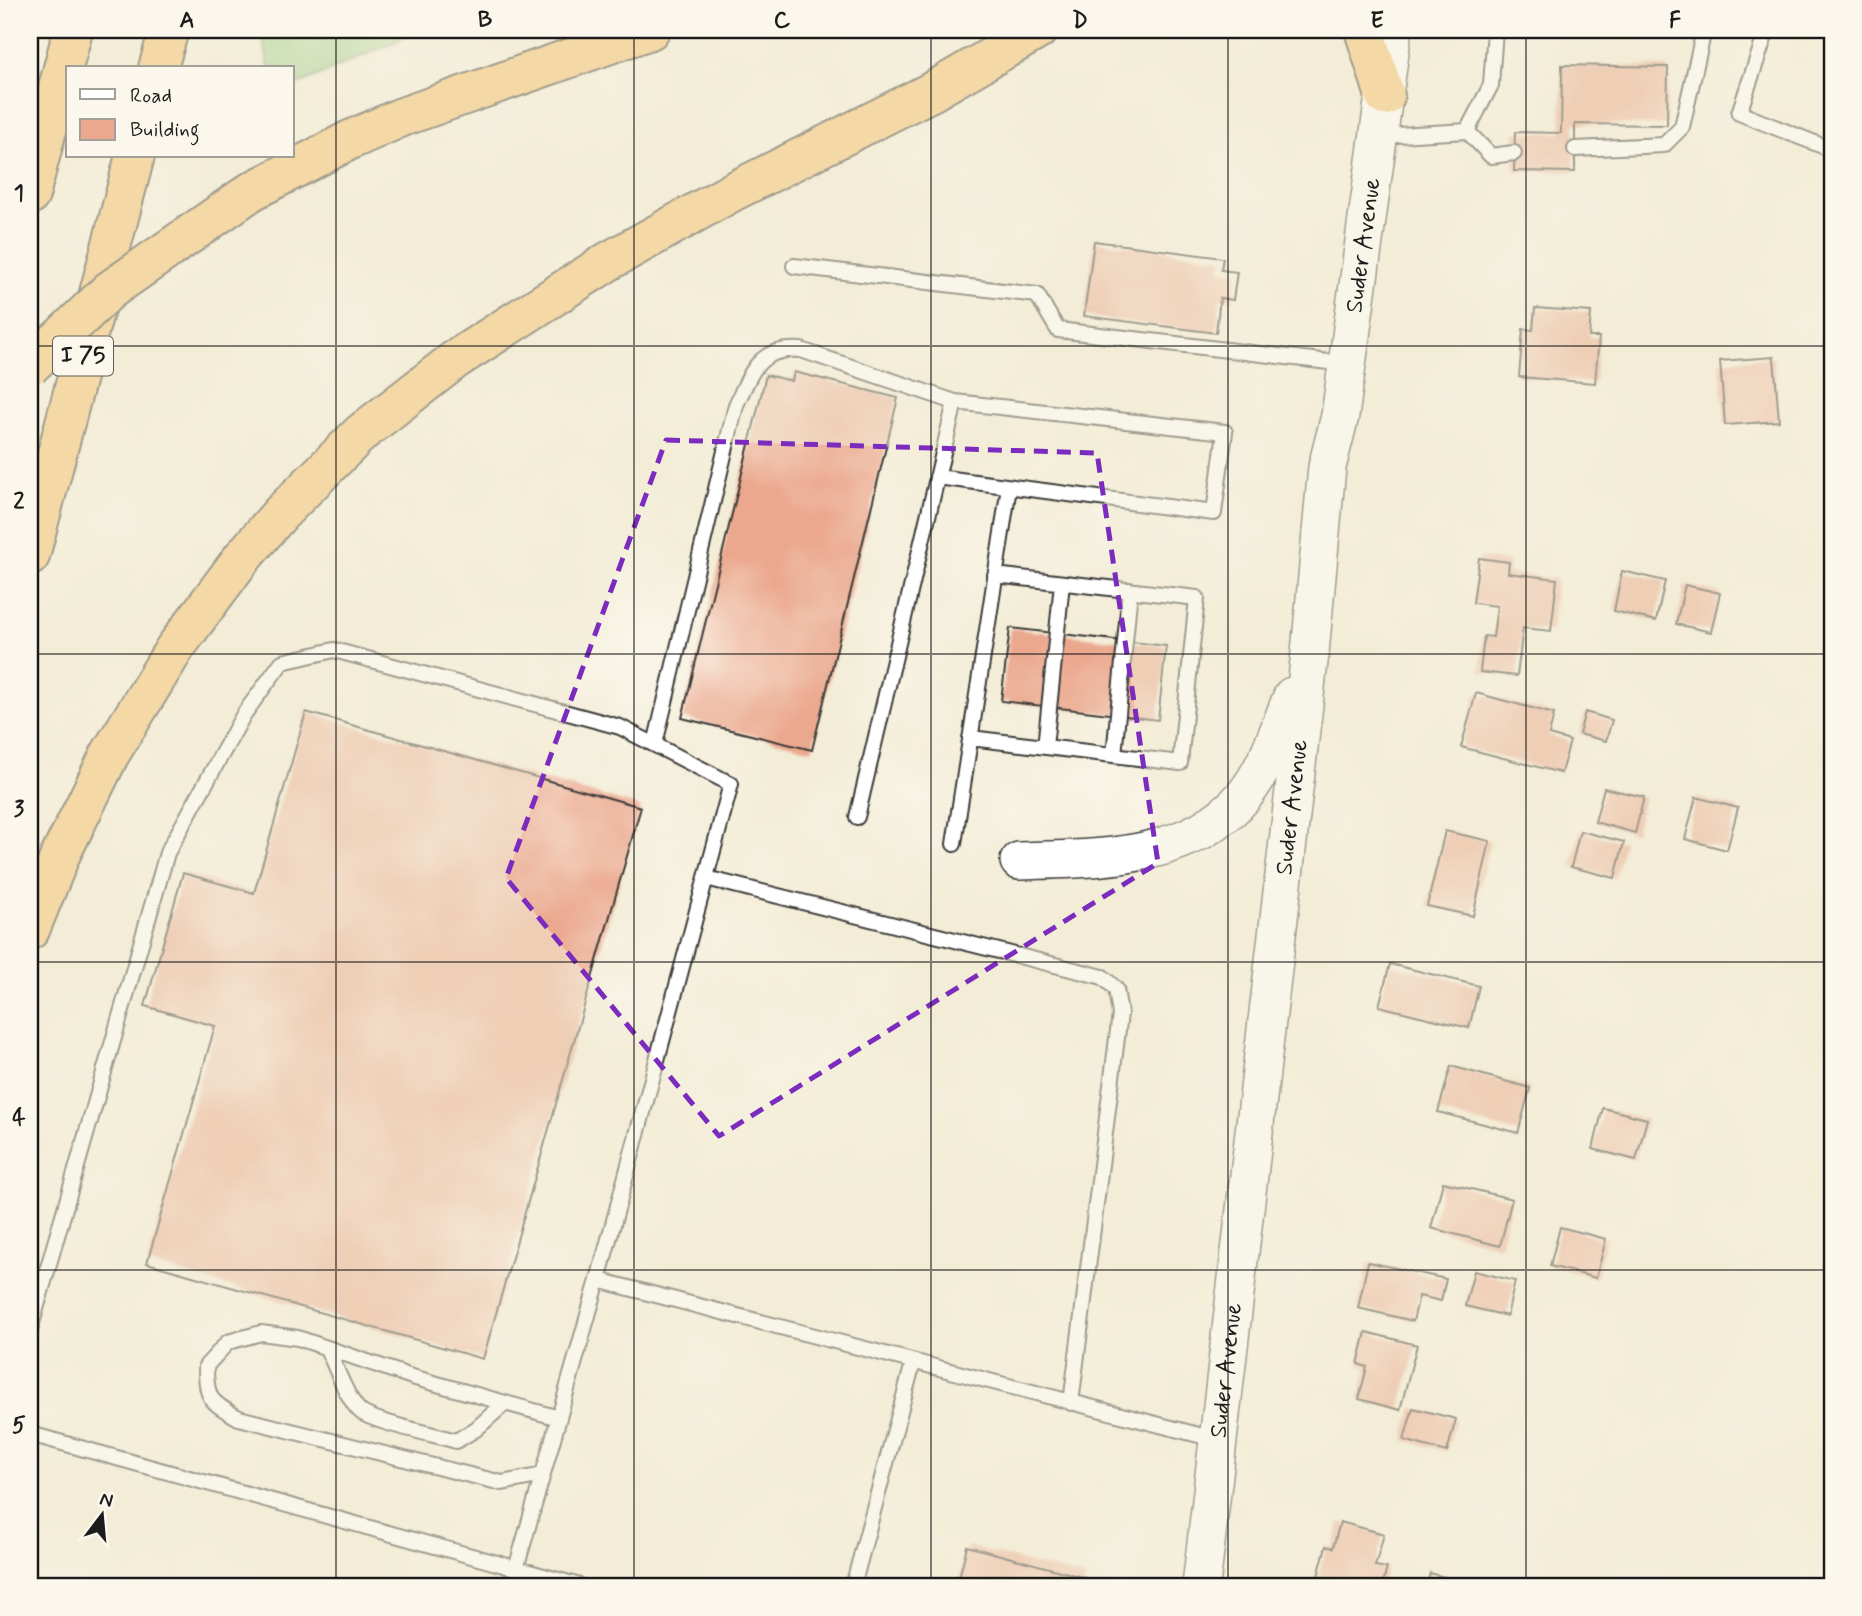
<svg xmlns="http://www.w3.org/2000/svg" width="1862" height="1616" font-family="Mynerve,sans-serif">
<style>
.grass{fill:#8ec97e;stroke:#55724d;stroke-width:2}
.building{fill:#eba88e}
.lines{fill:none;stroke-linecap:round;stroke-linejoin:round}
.service-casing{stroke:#3c3b38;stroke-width:18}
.tertiary-casing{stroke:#3c3b38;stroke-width:40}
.motorway-casing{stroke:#3c3b38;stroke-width:42}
.service{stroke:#fff;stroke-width:14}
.tertiary{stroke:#fff;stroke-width:37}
.motorway{stroke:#f6c06b;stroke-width:38}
.motorway-bridge-casing{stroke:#3c3b38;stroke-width:42;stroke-linecap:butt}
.motorway-bridge{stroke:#f6c06b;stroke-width:38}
.marked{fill:none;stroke:#7b2cbf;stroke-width:5;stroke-dasharray:14 9;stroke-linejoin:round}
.grid{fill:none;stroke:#1c1c1c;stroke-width:2;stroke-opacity:0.55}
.labels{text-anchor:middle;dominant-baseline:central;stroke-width:6;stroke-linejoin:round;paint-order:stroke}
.shield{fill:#fbf7ec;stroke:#5f5e5a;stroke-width:2}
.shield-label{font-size:23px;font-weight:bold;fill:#1c1c1c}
.street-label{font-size:24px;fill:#1c1c1c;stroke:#fbf7ec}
.neatline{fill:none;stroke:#1c1c1c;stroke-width:2.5}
.grid-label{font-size:23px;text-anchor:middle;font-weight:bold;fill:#1c1c1c}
</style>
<rect width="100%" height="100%" fill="#fbf7ec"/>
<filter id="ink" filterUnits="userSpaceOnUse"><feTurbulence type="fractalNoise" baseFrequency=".0143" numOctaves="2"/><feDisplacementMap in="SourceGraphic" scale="14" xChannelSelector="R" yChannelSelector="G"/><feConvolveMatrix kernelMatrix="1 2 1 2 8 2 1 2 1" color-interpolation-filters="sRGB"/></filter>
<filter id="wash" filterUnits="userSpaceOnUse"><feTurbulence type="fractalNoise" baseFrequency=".00686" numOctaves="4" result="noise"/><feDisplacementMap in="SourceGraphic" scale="28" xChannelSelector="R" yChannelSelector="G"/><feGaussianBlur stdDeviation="1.57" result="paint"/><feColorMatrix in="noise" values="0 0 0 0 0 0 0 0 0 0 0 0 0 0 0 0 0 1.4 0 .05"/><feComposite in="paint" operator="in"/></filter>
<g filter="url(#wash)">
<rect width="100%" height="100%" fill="#f3edd7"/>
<path class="grass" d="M261,30H422L292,87V68H269Z"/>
<g id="blocks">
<path class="building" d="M1562,65L1668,67L1667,125L1575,124V172L1514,171L1515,132L1561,133Z
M1094,241L1223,258L1221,270L1237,272L1233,300L1220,298L1216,333L1084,316Z
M1535,308L1591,312L1589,337H1599L1595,383L1519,377L1523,329L1533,330Z
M1774,357L1779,421L1725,425L1720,361Z
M794,372L898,398L812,750L682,718L766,375L792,381Z
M1479,558L1509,562L1508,573L1557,579L1551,631L1523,628L1517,676L1480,672L1484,636L1493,637L1497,606L1473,603Z
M1622,571L1665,581L1656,621L1614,611Z
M1685,585L1720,593L1711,632L1676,624Z
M1010,628L1166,646L1158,720L1001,701Z
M1476,693L1554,714L1549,735L1570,741L1561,773L1461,747Z
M306,712L641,807L483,1359L147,1263L215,1026L145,1006L183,873L254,893Z
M1585,712L1612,720L1606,741L1579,734Z
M1604,788L1644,797L1635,833L1595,822Z
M1696,797L1738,808L1727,850L1685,839Z
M1445,831L1490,841L1473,916L1427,906Z
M1580,831L1624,842L1615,878L1571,867Z
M1390,964L1479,986L1469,1028L1379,1006Z
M1451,1066L1530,1088L1518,1133L1438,1112Z
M1603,1108L1647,1119L1636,1160L1593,1149Z
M1443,1182L1512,1199L1500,1246L1431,1228Z
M1560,1227L1606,1239L1596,1278L1550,1266Z
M1368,1262L1446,1279L1441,1301L1419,1296L1413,1321L1358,1308Z
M1474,1271L1515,1281L1507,1316L1465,1306Z
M1366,1332L1417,1345L1400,1410L1359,1399L1367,1367L1358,1364Z
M1413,1408L1456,1419L1447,1452L1404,1440Z
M1340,1522L1384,1534L1375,1566L1387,1568L1382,1586H1358L1318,1576L1326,1546L1333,1548Z
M967,1546L1086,1578L1084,1586H957Z
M1430,1573L1470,1584L1469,1586H1426Z"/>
</g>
</g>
<g filter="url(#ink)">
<use href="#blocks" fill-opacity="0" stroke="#3c3b38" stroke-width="2"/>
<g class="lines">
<g class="service-casing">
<path id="service" d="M1767,30L1739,113L1830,149L1832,143
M1467,131L1491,156L1514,153
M1381,136L1467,131L1491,85L1495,30
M1575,149L1664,145L1682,127L1704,30
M794,266L1037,295L1058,330L1346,364
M970,738L1180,763L1197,598L995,575
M655,744L736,405C752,371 758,347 801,350L955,402L1225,432L1214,513L937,477
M1045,747L1062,583
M1114,755L1130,590
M857,817L955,402
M954,844L1009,487
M706,878L1103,977L1116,989L1120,1014L1071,1403
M30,1330L167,853L244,714L282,662L334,650L620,727L731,784L598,1280L1218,1440
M327,1349C336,1366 347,1400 361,1412C373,1422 437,1435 456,1441L476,1429L505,1403
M30,1434L580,1586
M543,1475L502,1483L239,1418C210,1402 206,1399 206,1366L228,1342L261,1333L298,1338L412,1377L559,1418
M516,1569L598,1280
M853,1586L913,1363"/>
</g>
<g class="tertiary-casing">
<g id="tertiary">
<path d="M1019,861C1098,858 1187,861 1243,797C1266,770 1279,729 1292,696"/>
<path id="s1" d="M1201,1586L1310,653L1327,467L1340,416L1393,30"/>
</g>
</g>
<g class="motorway-casing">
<path id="motorway" d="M1364,30L1385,96
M158,68L169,30
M252,191L350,140L402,117L650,30
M30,195L73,30
M30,556L135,156
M30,930L60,856L110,754L175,648L242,558L280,514L361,433L456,359L609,261L734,191L931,92L1038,30"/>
</g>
<use href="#service" class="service"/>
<use href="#tertiary" class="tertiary"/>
<use href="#motorway" class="motorway"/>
<g class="motorway-bridge-casing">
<path id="motorway-bridge" d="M30,366L110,290L252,191"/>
</g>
<use href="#motorway-bridge" class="motorway-bridge"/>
</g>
</g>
<path d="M0 0H1862V1616H0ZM666,440L1097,453L1158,863L719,1136L506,878Z" fill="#f3edd7" fill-opacity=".55" fill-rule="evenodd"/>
<path class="marked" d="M666,440L1097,453L1158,863L719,1136L506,878Z"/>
<path class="grid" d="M336,30V1586M634,30V1586M931,30V1586M1228,30V1586M1526,30V1586M30,346H1832M30,654H1832M30,962H1832M30,1270H1832"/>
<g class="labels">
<rect class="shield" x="53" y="336.5" width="60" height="39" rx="5"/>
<g class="shield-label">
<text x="83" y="356">I 75</text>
</g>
<g class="street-label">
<text stroke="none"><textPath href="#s1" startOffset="1351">Suder Avenue</textPath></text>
<text stroke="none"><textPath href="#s1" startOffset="784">Suder Avenue</textPath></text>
<text stroke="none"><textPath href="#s1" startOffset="217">Suder Avenue</textPath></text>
</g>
</g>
<rect width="1862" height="1616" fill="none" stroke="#fbf7ec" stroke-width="77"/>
<rect x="66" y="66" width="228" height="91" fill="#fbf7ec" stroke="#a29f99" stroke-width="2"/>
<rect x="80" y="89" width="35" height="10" fill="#ffffff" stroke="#a29f99" stroke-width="2"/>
<text x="130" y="102" font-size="21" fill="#1c1c1c">Road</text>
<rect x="80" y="119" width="35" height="21" fill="#eba88e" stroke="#a29f99" stroke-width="2"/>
<text x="130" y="136" font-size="21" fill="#1c1c1c">Building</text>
<g transform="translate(102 1515) rotate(16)" stroke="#fbf7ec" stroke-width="5" paint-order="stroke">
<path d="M0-5L12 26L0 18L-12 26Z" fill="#1c1c1c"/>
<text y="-10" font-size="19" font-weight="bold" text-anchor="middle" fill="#1c1c1c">N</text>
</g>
<rect x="38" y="38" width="1786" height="1540" class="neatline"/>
<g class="grid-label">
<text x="187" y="27">A</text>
<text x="485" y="27">B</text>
<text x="782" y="27">C</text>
<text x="1080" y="27">D</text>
<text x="1377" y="27">E</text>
<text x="1675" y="27">F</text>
<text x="19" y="200">1</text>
<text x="19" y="508">2</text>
<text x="19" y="816">3</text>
<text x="19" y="1124">4</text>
<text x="19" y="1432">5</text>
</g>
</svg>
